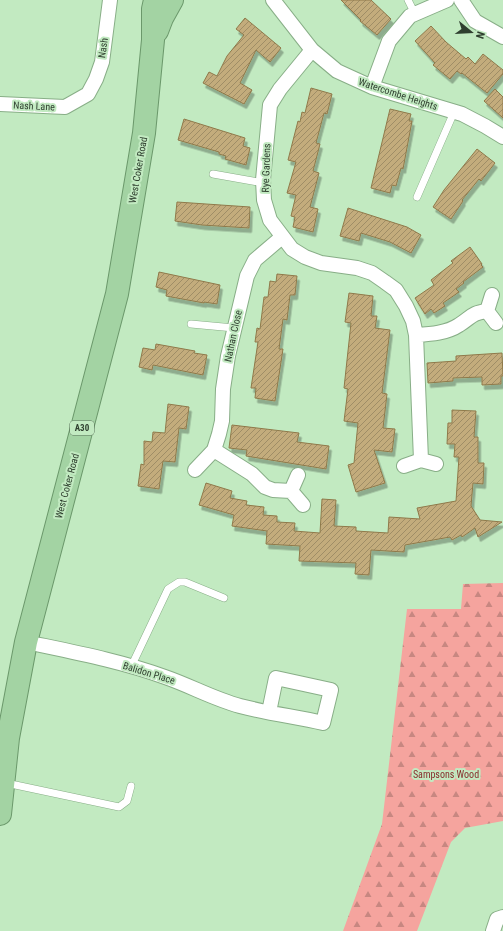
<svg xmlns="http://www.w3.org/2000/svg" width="503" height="931" font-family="'Roboto Condensed',sans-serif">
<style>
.forest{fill:url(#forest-firs)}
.building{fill:url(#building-hatch);stroke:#8f794a;filter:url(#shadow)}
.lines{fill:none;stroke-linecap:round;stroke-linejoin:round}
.service-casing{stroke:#88ae87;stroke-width:8}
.minor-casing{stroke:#88ae87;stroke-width:16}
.trunk-casing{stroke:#6b986b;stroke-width:24}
.service{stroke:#fff;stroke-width:7}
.minor{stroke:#fff;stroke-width:14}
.trunk{stroke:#a3d3a3;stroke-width:22}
.labels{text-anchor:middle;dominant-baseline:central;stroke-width:4;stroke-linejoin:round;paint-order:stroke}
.shield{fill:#c2eac1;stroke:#5b725b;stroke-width:1}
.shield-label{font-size:9px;font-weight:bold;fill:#2f3f2f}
.street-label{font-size:10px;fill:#2f3f2f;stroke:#c2eac1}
.park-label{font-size:10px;fill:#882b2b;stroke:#c2eac1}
</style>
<defs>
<pattern id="forest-firs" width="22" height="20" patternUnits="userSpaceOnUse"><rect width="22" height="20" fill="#f5a49e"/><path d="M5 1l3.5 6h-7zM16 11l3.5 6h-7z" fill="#c78781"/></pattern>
<pattern id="building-hatch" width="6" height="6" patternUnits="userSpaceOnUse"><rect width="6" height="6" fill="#c3ac7c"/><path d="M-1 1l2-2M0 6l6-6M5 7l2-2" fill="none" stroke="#9f8d66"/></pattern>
<filter id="shadow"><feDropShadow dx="2.5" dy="4.5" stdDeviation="0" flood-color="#0004"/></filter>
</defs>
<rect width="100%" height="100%" fill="#c2eac1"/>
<path class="forest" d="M503,583V821L465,828L451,842L417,931H343L382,824L407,609H461L463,584Z"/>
<path class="building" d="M341,0H371L391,19L377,35L360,21L361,20Z
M245,18L281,48L270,62L256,50L240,83L252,90L244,104L203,83L209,72L217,76L227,56L244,35L236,29Z
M431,26L446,42L466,59L468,57L475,64L483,54L503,70V74L487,93L462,73L461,74L457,71L450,79L433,65L435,63L415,41Z
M311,88L332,94L327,114L324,113L316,143L320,144L313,171L319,173L310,207L318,209L313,232L293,227L295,217L291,216L296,195L287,193L296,162L288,160L298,121L300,122L302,112L305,113Z
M495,89L503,97V118L484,101Z
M390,109L411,114L409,121H412L403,169L401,168L396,186L392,185L390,193L371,188Z
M184,119L245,138L243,146L250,148L246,165L225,159L226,156L219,154V152L178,140Z
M477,149L495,163L481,181L479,179L462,200L463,201L451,219L433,207L444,190Z
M177,202L250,207L249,228L202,225L175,221Z
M348,208L407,227L421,235L411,253L390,242L361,233L359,241L340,236Z
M470,247L482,264L481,265L483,267L463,282L464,283L456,289L459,292L443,303L445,306L434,313L431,309L425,314L415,298L434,285L431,280L453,263L451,261Z
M159,272L220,285L217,304L204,302V303L166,296L167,290L156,287Z
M277,274L297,276L295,295H290L287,320L283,319L279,349H283L275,401L255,398L256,388H251L258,342H255L257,328L260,329L264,297H268L270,281L276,282Z
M349,293L373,296L371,316H377L375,328L390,330L382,393L387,394L383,428L395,429L392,452L374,450L385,483L356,492L348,465L354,463L358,423L344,421L348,389L344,388L351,323L345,322Z
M156,344L195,351L194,353L207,355L203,375L153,365L152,370L139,367L143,348L155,350Z
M502,353L503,376H501V384L482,385V377L453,378V381L428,383L427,363L456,361V356Z
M168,404L189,407L186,429L179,428L175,462L163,461L159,489L138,486L141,464L144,465V441L152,442L153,432L165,433Z
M452,410L476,411L474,437H478V463H484L483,484L473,483L471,506L480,520L502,522L478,537L475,528L462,537L461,535L452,540L450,537L405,545L404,552L371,550L369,575L355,574L356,563L299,561L300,546L266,544L267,531L232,526L234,515L199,505L206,483L232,491L230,498L247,501L246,505L264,507L263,515L277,516V522L295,523L294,531L320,533L322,499L336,500L334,526L356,527V531L388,533L389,517L420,519L417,508L456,501L459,457H454L455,444H447L448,423H452Z
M232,425L299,433L297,442L329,446L326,469L246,456L247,450L229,448Z"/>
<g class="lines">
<g class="service-casing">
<path id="service" d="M408,0L415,14
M213,174L264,183
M417,197L454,112
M191,324L234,328
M131,667L168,589L179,582H185L224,598
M6,783L119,807L127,801L131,786"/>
</g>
<g class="minor-casing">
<path id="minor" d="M273,0L312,50L337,71L372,87L462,114L485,126L503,137
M461,0L475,21L503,37
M312,50L280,89L270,105L263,180L264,200L270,220L292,249L305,257L321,263L357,268L372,273L385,282L396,290L406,306L413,321L416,335L421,460L404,466
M372,87L389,41L410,16L447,0
M0,104L65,107L88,94L96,79L102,62L110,0
M487,311L492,295
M416,335C431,334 447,333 459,325C472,317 471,313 487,311L496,323
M214,450L252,474L265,487L273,490L291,491L303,505
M421,460L436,464
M195,470L214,450L219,434L222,421L223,389L228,356L247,276L255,260L282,237
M291,491L298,475
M26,642C73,652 121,661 165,677C191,686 214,699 240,706C267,713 296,717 323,723L331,690L276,678L269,712
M493,931L497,919L503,917"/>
</g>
<g class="trunk-casing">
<path id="trunk" d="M157,31L162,18L172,0
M0,814L8,738L26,642L117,294L144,133L153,40V9L155,0"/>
</g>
<use href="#service" class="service"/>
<use href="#minor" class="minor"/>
<use href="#trunk" class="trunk"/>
</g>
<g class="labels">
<rect class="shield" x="70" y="421" width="24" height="14" rx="3"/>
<g class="shield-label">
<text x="82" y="428">A30</text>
</g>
<g class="street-label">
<text transform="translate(103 48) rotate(-82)">Nash</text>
<text transform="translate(398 94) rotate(18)">Watercombe Heights</text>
<text transform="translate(34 106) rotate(3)">Nash Lane</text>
<text transform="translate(266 168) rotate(-88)">Rye Gardens</text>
<text transform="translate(138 170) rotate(-80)">West Coker Road</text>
<text transform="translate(233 336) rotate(-78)">Nathan Close</text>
<text transform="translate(67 486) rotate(-75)">West Coker Road</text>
<text transform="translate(149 673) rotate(17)">Balidon Place</text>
</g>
<g class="park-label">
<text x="446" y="774">Sampsons Wood</text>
</g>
</g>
<g transform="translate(471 32) rotate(108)" stroke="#c2eac1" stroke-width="3" paint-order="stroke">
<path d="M0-3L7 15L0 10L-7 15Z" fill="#2f3f2f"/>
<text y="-6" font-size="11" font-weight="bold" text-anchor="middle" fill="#2f3f2f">N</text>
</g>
</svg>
